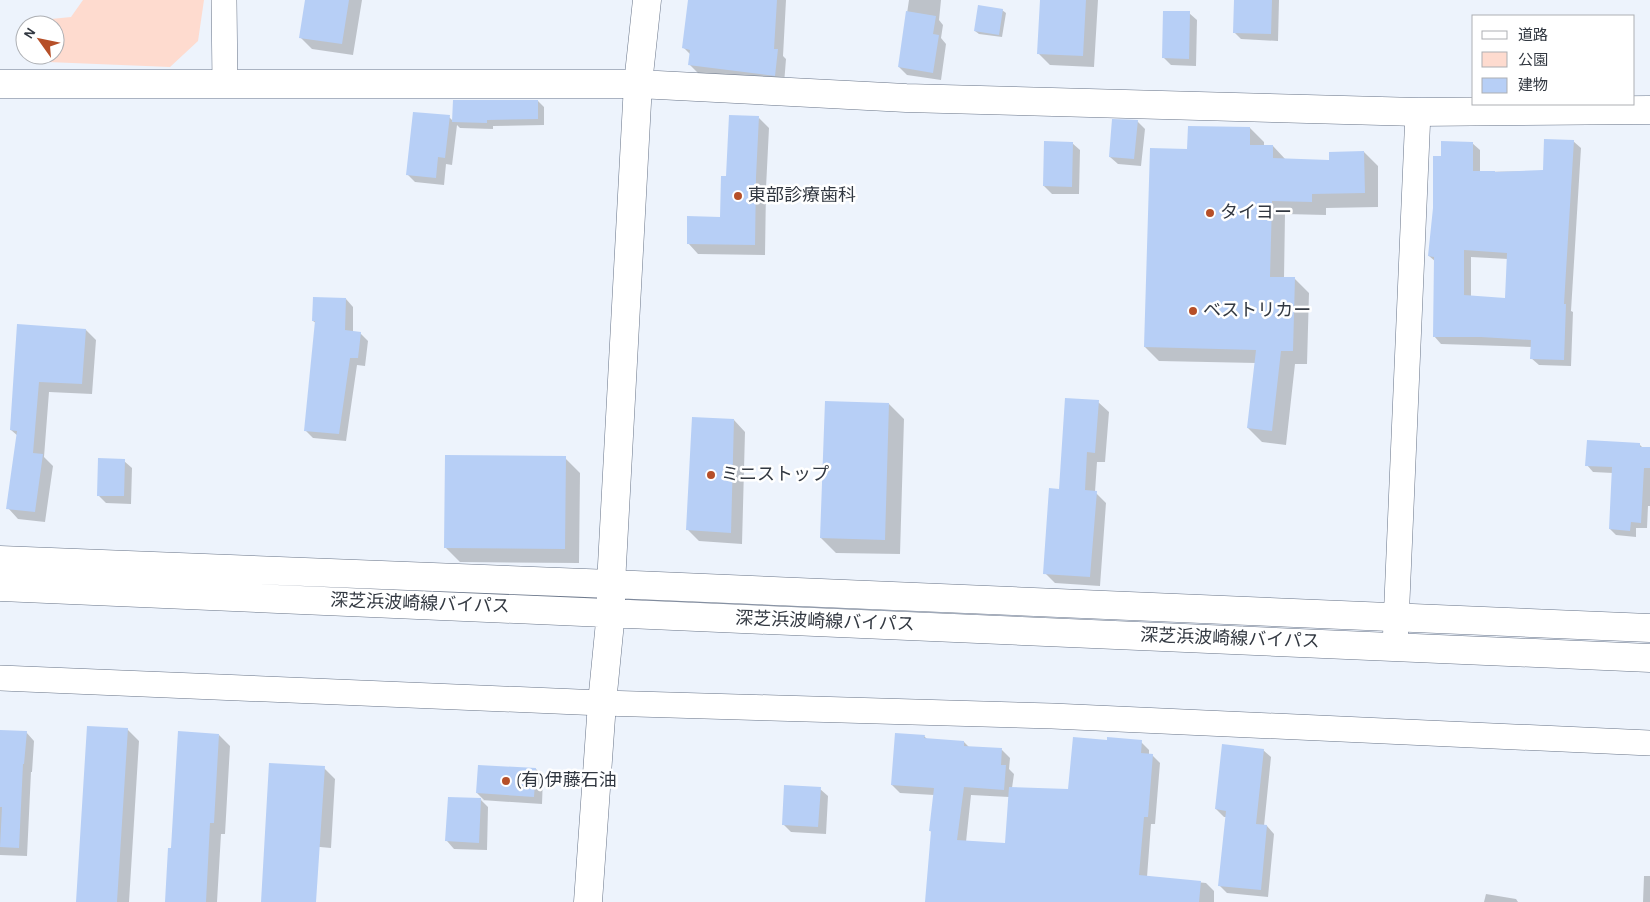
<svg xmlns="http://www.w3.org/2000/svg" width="1650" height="902" font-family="'Alegreya Sans','Noto Sans JP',sans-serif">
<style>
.green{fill:#fedbcf}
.shadow{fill:#0003;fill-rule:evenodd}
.building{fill:#b7cff6;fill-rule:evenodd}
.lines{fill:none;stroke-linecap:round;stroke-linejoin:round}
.street-casing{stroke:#687488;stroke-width:26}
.secondary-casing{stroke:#687488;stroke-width:29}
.street{stroke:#fff;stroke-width:25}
.secondary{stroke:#fff;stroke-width:28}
.poi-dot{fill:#b64f28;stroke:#fff;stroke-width:2}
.labels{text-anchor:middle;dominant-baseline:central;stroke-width:5;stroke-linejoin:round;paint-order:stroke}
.poi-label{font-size:18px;fill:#323841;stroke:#fff;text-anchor:start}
.street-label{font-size:18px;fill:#323841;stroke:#fff}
</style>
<rect width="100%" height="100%" fill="#edf3fc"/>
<path class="green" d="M83,0H204L198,41L170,67L48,62V55H55V25H50L51,19L71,17Z"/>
<path class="shadow" d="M306,0H362L353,55L312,49L300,37Z
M689,0H786L783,56L786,59L784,84L699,74L690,65L691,55L684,48Z
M909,0H941L939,20L943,25L941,38L946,44L941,80L907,75L899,67Z
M1041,0H1098L1094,67L1050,65L1038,53Z
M1235,0H1279L1278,41L1241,39L1234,32Z
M1002,10L1006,13L1002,37L979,34L975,31Z
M1189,13L1197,20L1196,66L1171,65L1163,57Z
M538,101L544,107V125L493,126V129L460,128L457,125L452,165L446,164L444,185L415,182L407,174L449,117L453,121Z
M759,118L769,128L766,188L765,255L698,254L688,243L721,218L727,177Z
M1137,121L1145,129L1141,166L1118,164L1110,157Z
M1250,128L1264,142V146H1273L1286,160L1330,161L1364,152L1378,166V207L1326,208V215L1285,214L1284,278L1295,279L1309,293L1307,364H1295L1286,445L1262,442L1248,428L1256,363L1159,361L1145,347L1188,150Z
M1573,141L1581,148L1571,311L1573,312L1571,366L1539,365L1531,358L1532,347L1441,344L1434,336L1436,262L1429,256L1442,158L1472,143L1480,150V172L1544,171ZM1471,257L1508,259L1506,299L1471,297Z
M1072,143L1080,150L1079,194H1052L1044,186Z
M346,299L353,307V332L360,333L368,341L365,366L357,365L346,441L313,438L305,430L316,323L313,321Z
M18,325L86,330L96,340L92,394L49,392L44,457L53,466L45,522L18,519L8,508L18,436L11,430Z
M1098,402L1109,412L1105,462H1097L1095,492L1106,503L1100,586L1055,583L1045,573L1060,490Z
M889,404L904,419L900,554L836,553L821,538Z
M734,420L745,432L742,544L699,541L688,530Z
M1639,444L1643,448H1650V506H1648L1647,528H1636V537L1616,535L1610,529L1613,473L1593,472L1587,465Z
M565,458L580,473L579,563L460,562L445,547Z
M124,461L132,468L131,504L106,503L98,495Z
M127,729L139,741L129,902H77Z
M0,731L26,732L34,741L32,772H31L27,856L0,855Z
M219,735L230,746L225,834H221L217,902H166L172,850Z
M924,736L927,739L964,742L969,747L1002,750L1010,758L1009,769L1014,774L1012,788L1069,791L1141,742L1149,750V755H1152L1160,763L1155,824H1151L1147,877L1206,883L1214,891V902H926L932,832L930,831L934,795L900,793L892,785ZM971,795L1009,797L1006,845L966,842Z
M1263,750L1271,757L1264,826H1267L1274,834L1268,897L1227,893L1220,886L1227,817H1224L1216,809Z
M324,768L335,779L331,848L309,846L302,902H262Z
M536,769L543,777L542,804L481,800L488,807L487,850L454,849L447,841L449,798L484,800L477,793Z
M820,789L828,796L826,834L791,832L783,824Z
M1644,876H1650V902H1643Z
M1486,894L1516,899L1518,902H1484Z"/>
<path class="building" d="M305,0H349L342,44L299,38Z
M688,0H777L774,49H778L775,76L688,65L690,50L682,48Z
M1040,0H1086L1083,56L1037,54Z
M1234,0H1272L1271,34L1233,33Z
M978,5L1003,9L999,35L974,31Z
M906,11L936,16L933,34L939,35L933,73L898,67Z
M1163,11H1190L1189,59L1162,58Z
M453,100H538V119L487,120V123L452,122Z
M413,112L450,115L445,158L438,157L436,178L406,175Z
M729,115L759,116L756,177L755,245L687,244V216L720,217L721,176H726Z
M1112,119L1138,120L1134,159L1109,157Z
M1188,126L1250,127V145H1273V158L1329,160V152L1364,151L1365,193L1312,194V202L1272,201L1270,277H1295L1293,351H1281L1272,431L1247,428L1256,350L1144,347L1150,148L1187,149Z
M1544,139L1574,140L1564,304H1566L1564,360L1530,359L1531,340L1481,337H1433L1434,257L1428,256L1433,208V156H1441V141L1473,142V171H1495V172L1543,170ZM1464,250L1507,253L1505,298L1464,295Z
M1044,141L1073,142L1072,187L1043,186Z
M313,297L346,298L345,330L361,332L358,358H350L339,434L304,431L315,321H312Z
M17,324L86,329L82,384L39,382L33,453L43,454L35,512L6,509L17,431L10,430Z
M1065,398L1099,400L1095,453L1087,452L1085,490L1097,491L1090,577L1043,574L1049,488L1059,489Z
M825,401L889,403L885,540L820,538Z
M692,417L734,419L731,533L686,530Z
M1587,440L1640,443V447H1650V468H1644L1641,523L1631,522L1630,531L1609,529L1612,467L1585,466Z
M445,455L566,456L565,549L444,548Z
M98,458L125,459L124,496H97Z
M87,726L128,728L117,902H76Z
M0,730L27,731L24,764H23L19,848L0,847L2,807H0Z
M178,731L219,734L214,823H210L206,902H165L168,848H171Z
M895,733L925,735L924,738L964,741V746L1002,748L1001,765H1006L1004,790L964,787L957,840L1005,843L1009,787L1068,789L1073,737L1107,740V737L1142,740L1141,753L1153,754L1148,817H1144L1139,875L1201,881L1199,902H925L931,831H929L934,788L891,785Z
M1222,744L1264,749L1256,824L1267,825L1261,890L1218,886L1226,811L1215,809Z
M269,763L325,766L316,902H261Z
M478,765L536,768L534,797L476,793Z
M784,785L821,787L818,827L782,825Z
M448,797L481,798L479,843L445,841Z"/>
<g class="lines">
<g class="street-casing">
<path id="street" d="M224,0L225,84
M1395,647L1418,112
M0,678L602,703L1052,716L1650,743"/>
</g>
<g class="secondary-casing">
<path id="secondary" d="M0,84H638L906,98L1418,112L1650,110
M0,560L611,584L1650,628
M0,587L1650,658
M588,902L602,703L611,612V584L638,84L647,0"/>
</g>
<use href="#street" class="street"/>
<use href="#secondary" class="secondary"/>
</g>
<g class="poi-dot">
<circle cx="738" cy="196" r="5"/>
<circle cx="1210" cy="213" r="5"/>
<circle cx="1193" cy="311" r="5"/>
<circle cx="711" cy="475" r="5"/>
<circle cx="506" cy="781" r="5"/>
</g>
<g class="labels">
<g class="poi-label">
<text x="748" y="196">東部診療歯科</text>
<text x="1220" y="213">タイヨー</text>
<text x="1203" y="311">ベストリカー</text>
<text x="721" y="475">ミニストップ</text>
<text x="516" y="781">(有)伊藤石油</text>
</g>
<g class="street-label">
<text transform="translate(420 604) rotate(2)">深芝浜波崎線バイパス</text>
<text transform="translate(825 622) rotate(2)">深芝浜波崎線バイパス</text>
<text transform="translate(1230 639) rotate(2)">深芝浜波崎線バイパス</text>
</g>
</g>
<rect x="1472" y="15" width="162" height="90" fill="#ffffff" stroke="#adafb3"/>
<rect x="1482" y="31" width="25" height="8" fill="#ffffff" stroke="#adafb3"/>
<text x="1518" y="40" font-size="15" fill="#323841">道路</text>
<rect x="1482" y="52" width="25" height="15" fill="#fedbcf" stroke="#adafb3"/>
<text x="1518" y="65" font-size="15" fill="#323841">公園</text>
<rect x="1482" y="78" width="25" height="15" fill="#b7cff6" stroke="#adafb3"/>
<text x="1518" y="90" font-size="15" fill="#323841">建物</text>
<g transform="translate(40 40) rotate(303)"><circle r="24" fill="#ffffff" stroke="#adafb3"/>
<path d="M0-4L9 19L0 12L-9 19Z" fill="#b64f28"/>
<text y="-8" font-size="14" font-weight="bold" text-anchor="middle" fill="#323841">N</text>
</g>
</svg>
